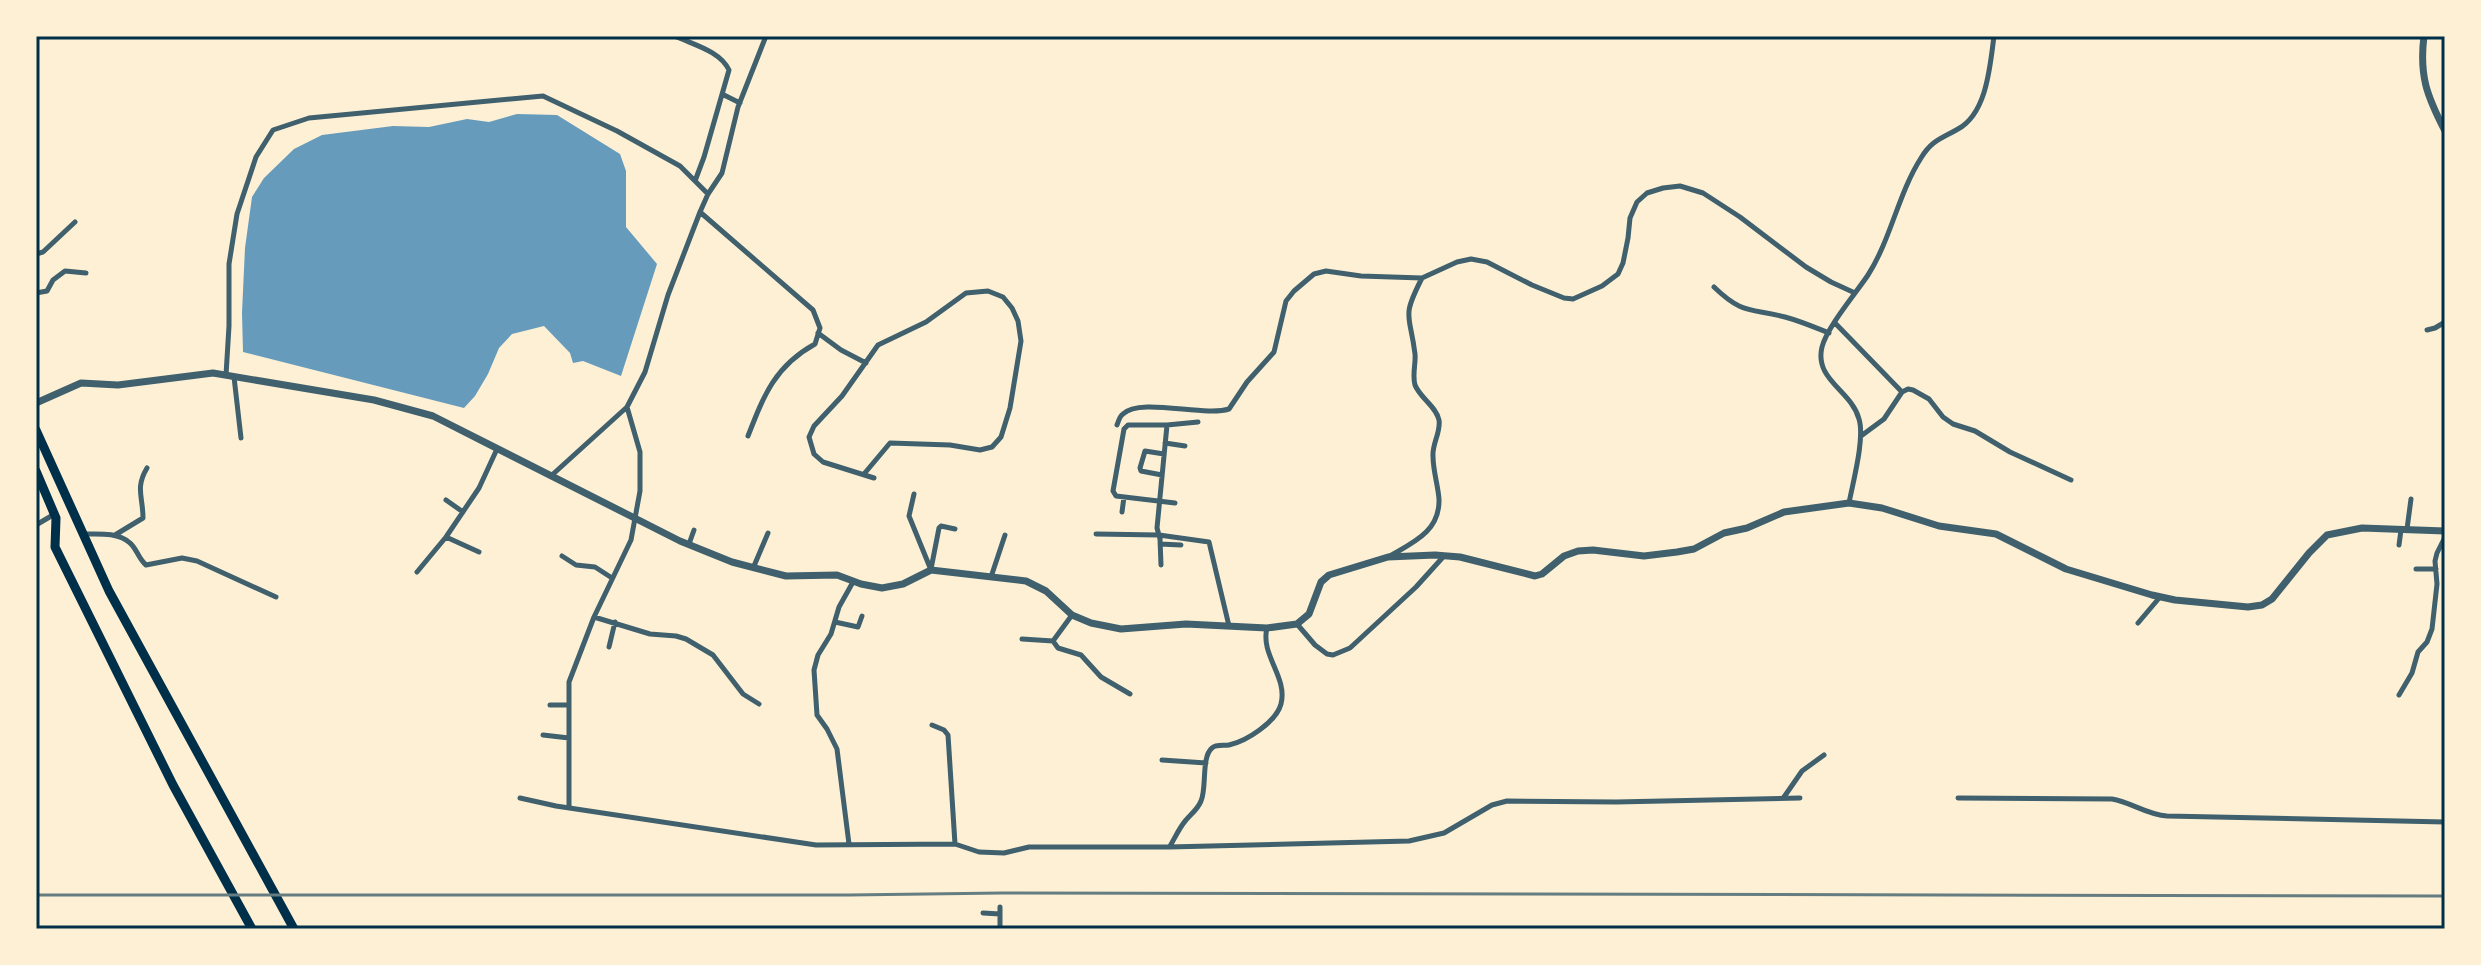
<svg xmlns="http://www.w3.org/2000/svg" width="2481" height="965" font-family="Overpass,sans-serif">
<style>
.water{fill:#669bbc}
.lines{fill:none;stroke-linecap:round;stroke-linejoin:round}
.minor{stroke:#3f606c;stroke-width:5}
.tertiary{stroke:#3f606c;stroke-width:7}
.primary{stroke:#003049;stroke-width:9}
.rail{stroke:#657d81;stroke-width:3}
.neatline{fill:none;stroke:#003049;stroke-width:3}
</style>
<rect width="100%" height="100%" fill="#fdf0d5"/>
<path class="water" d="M517,114L557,115L620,154L626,171V227L657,264L621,376L583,361L573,363L570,353L544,326L512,334L499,348L488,374L475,396L464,408L243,352L242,313L245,248L252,197L264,178L294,149L322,135L393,126L429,127L467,119L489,122Z"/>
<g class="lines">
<path class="minor" d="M675,36C694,45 720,51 729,70L704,157L695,181
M724,95L740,103
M700,212L813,310L820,328L815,344C775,366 764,395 748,436
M36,254L43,252L75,222
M1714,287C1743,315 1750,308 1785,317C1800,321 1814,327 1829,333
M36,293L47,291L53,280L65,271L86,273
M1835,323L1902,392
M2427,330L2435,328L2445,322
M818,333L841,350L866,363
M226,375L229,326V264L237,214L256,157L273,130L309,118L543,96L617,131L680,166L708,194
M234,377L241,438
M1117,425C1118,422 1121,415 1123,414C1140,397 1204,417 1229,409L1247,382L1274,352L1286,301L1294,291L1314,274L1326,271L1361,276L1422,278L1457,262L1471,259L1487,262L1532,285L1564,298L1573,299L1602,286L1618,274L1623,263L1628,238L1630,218L1637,202L1647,193L1663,188L1680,186L1703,193L1740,217L1806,267L1831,282L1855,293
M1167,425L1198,422
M1861,436L1884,419L1902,392L1908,389L1913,390L1929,399L1943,417L1953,424L1975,431L2010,452L2071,480
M1165,443L1185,446
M864,474L890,443L950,445L980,450L992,447L1001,437L1010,408L1021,341L1018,321L1012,308L1003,297L988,291L966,293L926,322L878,345L842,396L814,426L809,437L814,454L823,462L874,478
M552,475L627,407L645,372L668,295L700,212L708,194L722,173L738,107L766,36
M1162,475L1141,471L1140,468L1145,451L1164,454
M914,494L909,516L931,570
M446,500L463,512
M1849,503C1853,482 1865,438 1859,419C1851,390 1814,380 1822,347C1827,327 1856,293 1868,275C1891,239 1898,194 1921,158C1932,140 1941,139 1958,129C1987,113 1990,66 1994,36
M1122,512L1124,497
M36,525L53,515
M2407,529L2411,499
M84,534C98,534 118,532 130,543C137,549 138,558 146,565L182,558L197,561L276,597
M1096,534L1159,535L1209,542L1229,626
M115,535L143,518C143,497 135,488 147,468
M446,537L479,552
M689,544L694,530
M1160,544L1181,545
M2399,545L2401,530
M562,556L576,565L595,567L612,578
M1390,556C1414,542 1440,531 1439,499C1438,485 1433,471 1433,456C1432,444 1441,432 1439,420C1436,406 1420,398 1415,385C1412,374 1416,364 1415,354C1410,313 1401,319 1422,278
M1161,565L1160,539L1157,528L1167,425H1128L1124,429L1113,491L1116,496L1175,503
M754,566L768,533
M931,569L939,528L941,526L955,529
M2416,569H2436
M417,572L446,537L479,488L497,449
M991,577L1005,535
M594,617L650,634L676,636L686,639L713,655L743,694L759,704
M835,622L858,627L862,616
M2138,623L2160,597
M1297,624L1315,645L1327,654L1333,655L1350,648L1416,587L1444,556
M1022,639L1053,641L1072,615
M1053,641L1058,648L1081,655L1101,677L1130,694
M609,647L615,622
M2399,695L2412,673L2418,652L2427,642L2432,629L2437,584L2435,561L2437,553L2445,537
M550,705H568
M932,725L944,730L948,735L955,844
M543,735L569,738
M1162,760L1206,763
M1784,797L1802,771L1824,755
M520,798L556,806L816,845L955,844L979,852L1004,853L1029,847H1169L1409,841L1444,833L1492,805L1507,801L1616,802L1800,798
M1958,798L2112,799C2131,802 2147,815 2167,816L2445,822
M569,808V682L594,617L631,540L640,491V452L627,407
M849,844L837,749L827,729L817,715L814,670L818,655L831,634L839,607L853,582
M1170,846C1175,838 1179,828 1186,820C1191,814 1198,809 1201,801C1207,788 1201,757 1212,748C1216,744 1224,746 1229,745C1247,741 1276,722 1281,704C1288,677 1260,655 1267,628
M983,913L1000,914
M1000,929V907"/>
<path class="tertiary" d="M2424,36C2419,76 2427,96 2445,131
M36,403L81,383L118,385L213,373L374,400L433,416L680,541L732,562L786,576L837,575L861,584L882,588L903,584L931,570L1026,581L1046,591L1072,615L1091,623L1121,629L1186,624L1267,628L1297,624L1309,614L1321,582L1329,575L1388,557L1435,555L1460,557L1535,576L1542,574L1564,556L1578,551L1593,550L1644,556L1677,552L1694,549L1724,533L1747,528L1784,512L1849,503L1882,508L1939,526L1996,534L2066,569L2152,595L2175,600L2248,607L2262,605L2272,599L2309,553L2327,535L2362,528L2445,531"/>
<path class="primary" d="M36,430L109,591L294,929
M36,471L56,518L55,547L173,785L252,929"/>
<path class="rail" d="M36,895H849L1002,893L2445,896"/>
</g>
<rect width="2481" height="965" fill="none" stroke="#fdf0d5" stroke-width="76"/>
<rect x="38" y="38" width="2405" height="889" class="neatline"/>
</svg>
